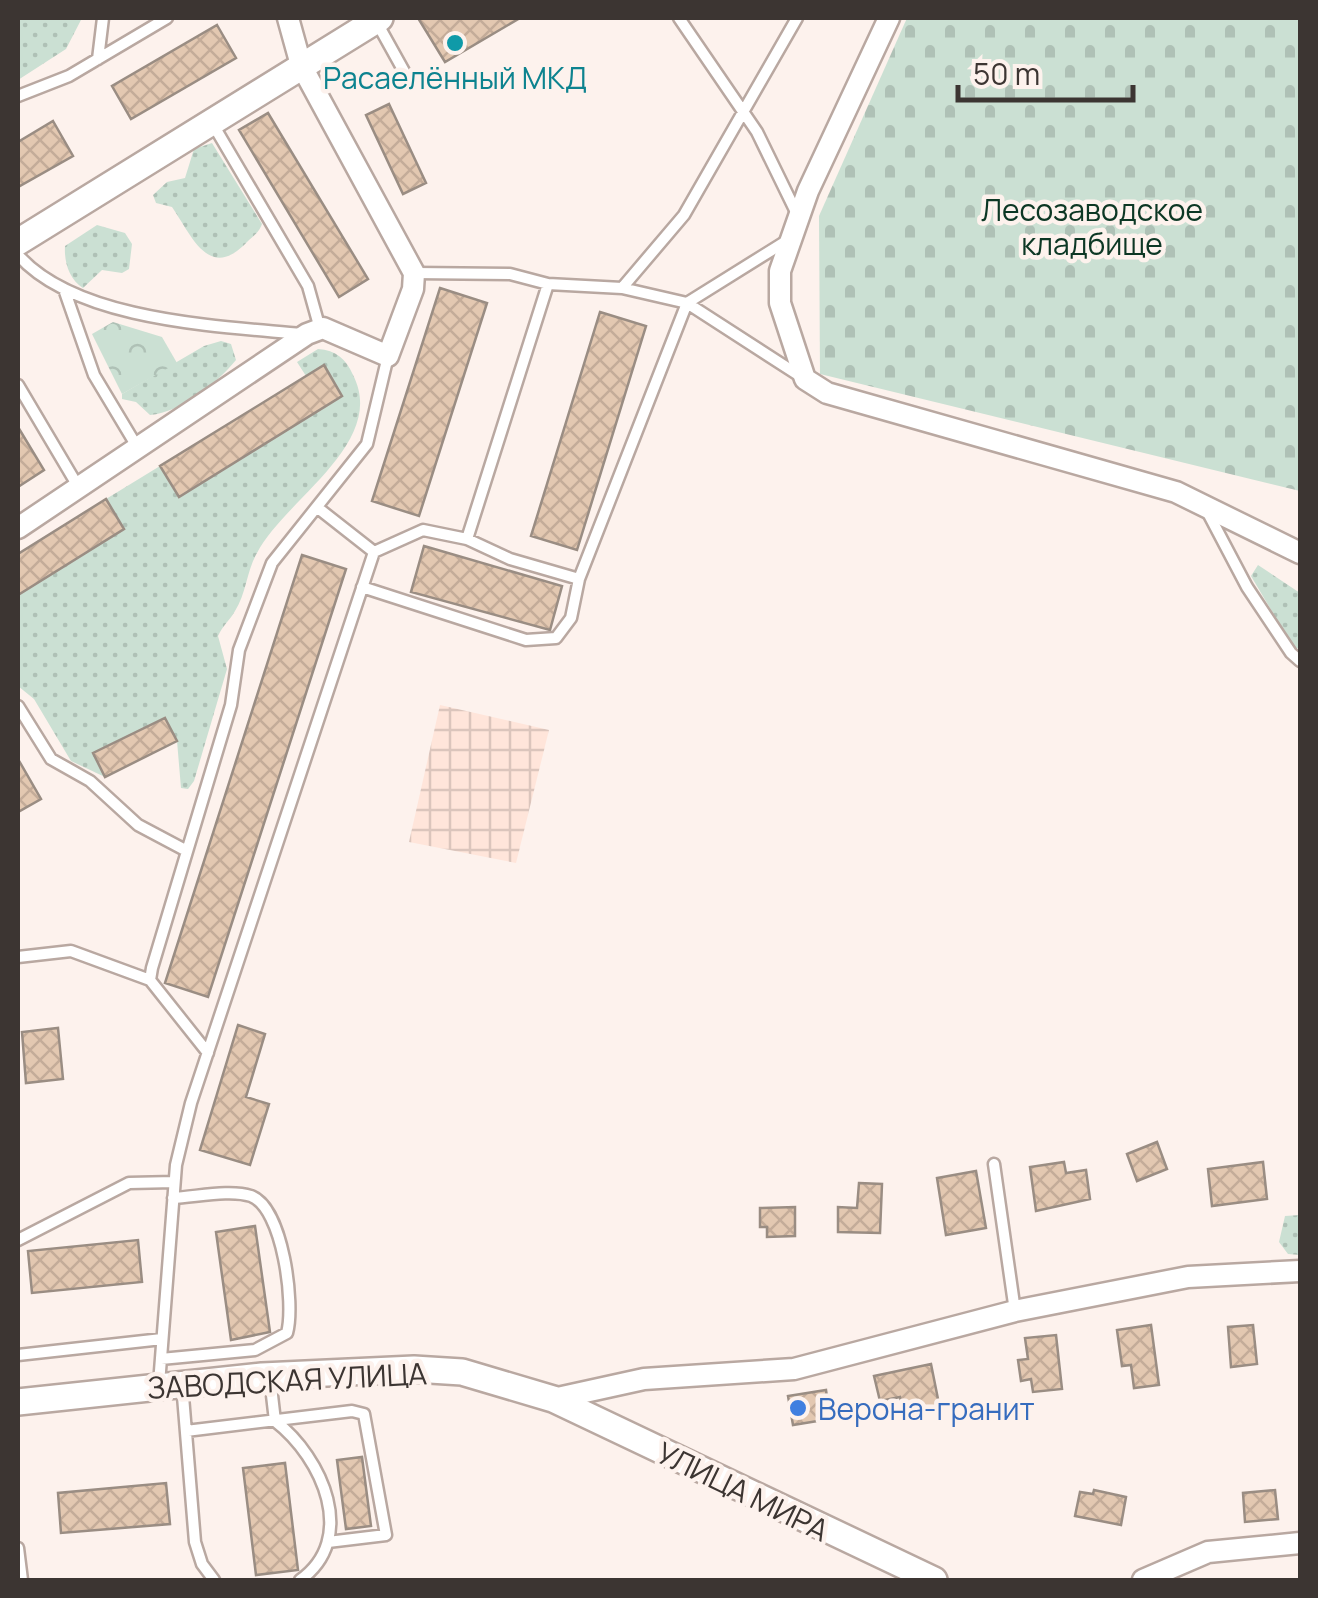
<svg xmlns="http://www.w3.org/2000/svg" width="1318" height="1598" font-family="Manrope,sans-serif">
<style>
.industrial{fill:url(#industrial-grid)}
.grass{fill:url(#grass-dots)}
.cemetery{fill:url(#cemetery-stones)}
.park{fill:url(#park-crowns)}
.building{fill:url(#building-cross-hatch);stroke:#9a8d83;stroke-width:2.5}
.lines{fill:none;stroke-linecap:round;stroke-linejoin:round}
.service-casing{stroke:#b9a8a1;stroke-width:15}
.minor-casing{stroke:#b9a8a1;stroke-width:25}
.tertiary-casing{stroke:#b9a8a1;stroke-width:30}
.service{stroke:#fff;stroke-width:10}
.minor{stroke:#fff;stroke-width:20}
.tertiary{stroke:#fff;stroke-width:25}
.culture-dot{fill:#0f9aa8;stroke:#fdf2ed;stroke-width:4}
.shop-dot{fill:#3f7fe0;stroke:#fdf2ed;stroke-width:4}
.labels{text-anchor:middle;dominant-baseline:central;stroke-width:9;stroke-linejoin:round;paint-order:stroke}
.culture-label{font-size:30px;fill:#0d838f;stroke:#fdf2ed}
.park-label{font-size:30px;fill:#0c3724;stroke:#fdf2ed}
.street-label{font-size:30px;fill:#3c3532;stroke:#fdf2ed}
.shop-label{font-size:30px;fill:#366cbe;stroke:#fdf2ed;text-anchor:start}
</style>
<defs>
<pattern id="industrial-grid" width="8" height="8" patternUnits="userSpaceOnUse" patternTransform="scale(2.5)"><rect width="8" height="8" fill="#ffe5da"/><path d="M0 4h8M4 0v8" fill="none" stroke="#dbc5bc"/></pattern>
<pattern id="grass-dots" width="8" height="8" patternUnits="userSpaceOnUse" patternTransform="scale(2.5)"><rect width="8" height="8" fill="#cbe0d3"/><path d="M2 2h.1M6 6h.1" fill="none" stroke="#afc1b6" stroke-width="1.8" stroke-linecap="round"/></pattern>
<pattern id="cemetery-stones" width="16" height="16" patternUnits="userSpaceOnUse" patternTransform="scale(2.5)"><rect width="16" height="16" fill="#cbe0d3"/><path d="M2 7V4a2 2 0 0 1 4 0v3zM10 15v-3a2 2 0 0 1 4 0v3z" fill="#afc1b6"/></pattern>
<pattern id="park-crowns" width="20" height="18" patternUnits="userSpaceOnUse" patternTransform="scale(2.5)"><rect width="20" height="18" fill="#cbe0d3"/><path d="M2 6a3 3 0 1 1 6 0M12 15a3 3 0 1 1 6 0" fill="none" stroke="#afc1b6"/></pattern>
<pattern id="building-cross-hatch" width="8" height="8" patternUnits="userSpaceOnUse" patternTransform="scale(2.5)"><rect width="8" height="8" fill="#e3c8b1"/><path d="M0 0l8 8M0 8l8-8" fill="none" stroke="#c4ac99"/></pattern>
</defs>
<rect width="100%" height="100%" fill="#fdf2ed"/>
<path class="industrial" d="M440,705L549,730L516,863L409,842Z"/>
<path class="grass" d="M18,18H82L66,49L18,80Z
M212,143L262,224C258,234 254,235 247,242C209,282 192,236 172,207L156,203L153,195L167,182L185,178L194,149Z
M97,225L125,233L132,244L129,269L122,273L102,270L83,288C69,279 64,262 65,246Z
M221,341L231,344L236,360C216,384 182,412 150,415L136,402L122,399V394L204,346Z
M318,349C336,350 346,359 353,375C388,443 284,500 257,553C247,570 246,594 235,611C230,620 223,625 218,636L227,669L194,781L188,789L181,788L177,741L94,754L105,777L71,761L34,699L18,686V595L124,529L106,499L160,466L342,396L324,366L306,376L297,362Z
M1258,565L1300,593V649L1293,647L1251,576Z
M1300,1215V1255L1288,1254L1279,1242L1285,1216Z"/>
<path class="cemetery" d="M907,18H1300V491L820,374L819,216Z"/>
<path class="park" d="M113,322L162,337L177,363L122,394L92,334Z"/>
<path class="building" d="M418,18H520L445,62Z
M217,25L236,58L131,119L112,86Z
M389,104L426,183L403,194L366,115Z
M268,113L368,279L339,297L239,130Z
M53,121L73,156L18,187V142Z
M440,288L487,303L419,516L372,501Z
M600,312L646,326L577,550L531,536Z
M324,365L342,396L179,497L160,466Z
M18,427L44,470L18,487Z
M106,499L124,529L18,595V554Z
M424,546L562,586L550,630L411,592Z
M302,555L346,569L208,997L165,983Z
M165,718L177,741L105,777L93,753Z
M18,759L41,799L18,812Z
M238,1025L265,1034L246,1097L269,1104L250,1165L200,1150Z
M58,1028L63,1079L26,1083L22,1032Z
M1157,1142L1167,1169L1137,1181L1127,1154Z
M1064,1162L1066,1173L1086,1170L1090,1199L1036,1211L1030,1167Z
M1263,1162L1267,1199L1212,1206L1208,1169Z
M976,1171L986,1228L946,1235L937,1178Z
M859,1183L882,1184L880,1233L838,1232V1207L857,1208Z
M795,1207V1236L767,1237V1227H760V1208Z
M255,1226L270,1332L231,1340L216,1232Z
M138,1240L142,1282L32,1293L28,1251Z
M1151,1325L1159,1385L1134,1388L1131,1365L1122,1366L1117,1330Z
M1253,1325L1257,1364L1231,1367L1228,1327Z
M1056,1335L1062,1389L1033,1392L1031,1379L1021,1381L1018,1360L1028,1359L1025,1338Z
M931,1364L940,1409L904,1417L900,1397L880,1401L874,1376Z
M826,1390L830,1419L793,1425L788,1396Z
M362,1457L371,1526L346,1529L337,1460Z
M285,1463L298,1570L256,1575L243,1468Z
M166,1483L170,1524L61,1533L58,1493Z
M1094,1490L1126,1497L1121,1525L1075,1516L1080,1492L1093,1494Z
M1275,1490L1278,1519L1245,1522L1243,1493Z"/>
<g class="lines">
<g class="service-casing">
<path id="service" d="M679,18L757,132L798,216
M376,21L411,84
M98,59L103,18
M18,96L69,76L167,18
M211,121L308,286L320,329
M788,240L687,303L800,376
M18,255C76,321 218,326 301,334
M414,273L510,274L548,284L622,288L687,303L579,579
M622,288L684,215L797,18
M64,289L94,375L139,450
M18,385L79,488
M1207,511L1247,587L1291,653L1300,661
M467,539L548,284
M362,587L526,640L556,638L571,618L579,579L510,559L467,539L423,530L374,552
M18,706L51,759L90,781L138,825L187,851
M18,957L71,951L150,980
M208,1053L150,980L152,968L231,705L239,650L272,563L367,444L388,356
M994,1164L1015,1311
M18,1240L129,1183L174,1182
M18,1355L162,1339
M161,1359L255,1350L287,1333C295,1304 283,1208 251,1196C230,1189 196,1197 173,1198
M270,1378L275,1421C323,1458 358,1539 300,1580
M159,1384L176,1165L191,1103L374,552L318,508
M182,1384L195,1542L202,1564L214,1580
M186,1431L352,1411L364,1414L386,1535L328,1542
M18,1548L22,1580"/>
</g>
<g class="minor-casing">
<path id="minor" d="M889,18L808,191L780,271V303L805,379L827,393L1176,492L1300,553
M18,528L307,334L323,328L388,356L413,289L414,273L301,65L288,18
M553,1399L644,1379L794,1369L1015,1311L1188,1277L1300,1271
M1143,1580L1208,1552L1300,1543"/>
</g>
<g class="tertiary-casing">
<path id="tertiary" d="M18,242L380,18
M18,1402L262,1376L414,1369L462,1372L553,1399L934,1580"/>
</g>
<use href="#service" class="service"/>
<use href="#minor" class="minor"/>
<use href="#tertiary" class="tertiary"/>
</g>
<circle class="culture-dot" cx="455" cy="43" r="10"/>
<circle class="shop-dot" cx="798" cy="1408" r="10"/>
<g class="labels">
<g class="culture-label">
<text x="455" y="77">Расаелённый МКД</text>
</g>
<g class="park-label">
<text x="1092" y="209">Лесозаводское<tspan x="1092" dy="34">кладбище</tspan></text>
</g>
<g class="street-label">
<text transform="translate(287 1380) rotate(-3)">ЗАВОДСКАЯ УЛИЦА</text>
<text transform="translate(743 1491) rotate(26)">УЛИЦА МИРА</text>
</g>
<g class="shop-label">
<text x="818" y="1408">Верона-гранит</text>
</g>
</g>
<rect width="1318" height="1598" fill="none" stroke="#3c3532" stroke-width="40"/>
<path d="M958 85v15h175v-15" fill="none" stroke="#3c3532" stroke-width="5"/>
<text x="973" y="85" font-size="30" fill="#3c3532" stroke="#fdf2ed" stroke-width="8" paint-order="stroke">50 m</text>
</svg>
